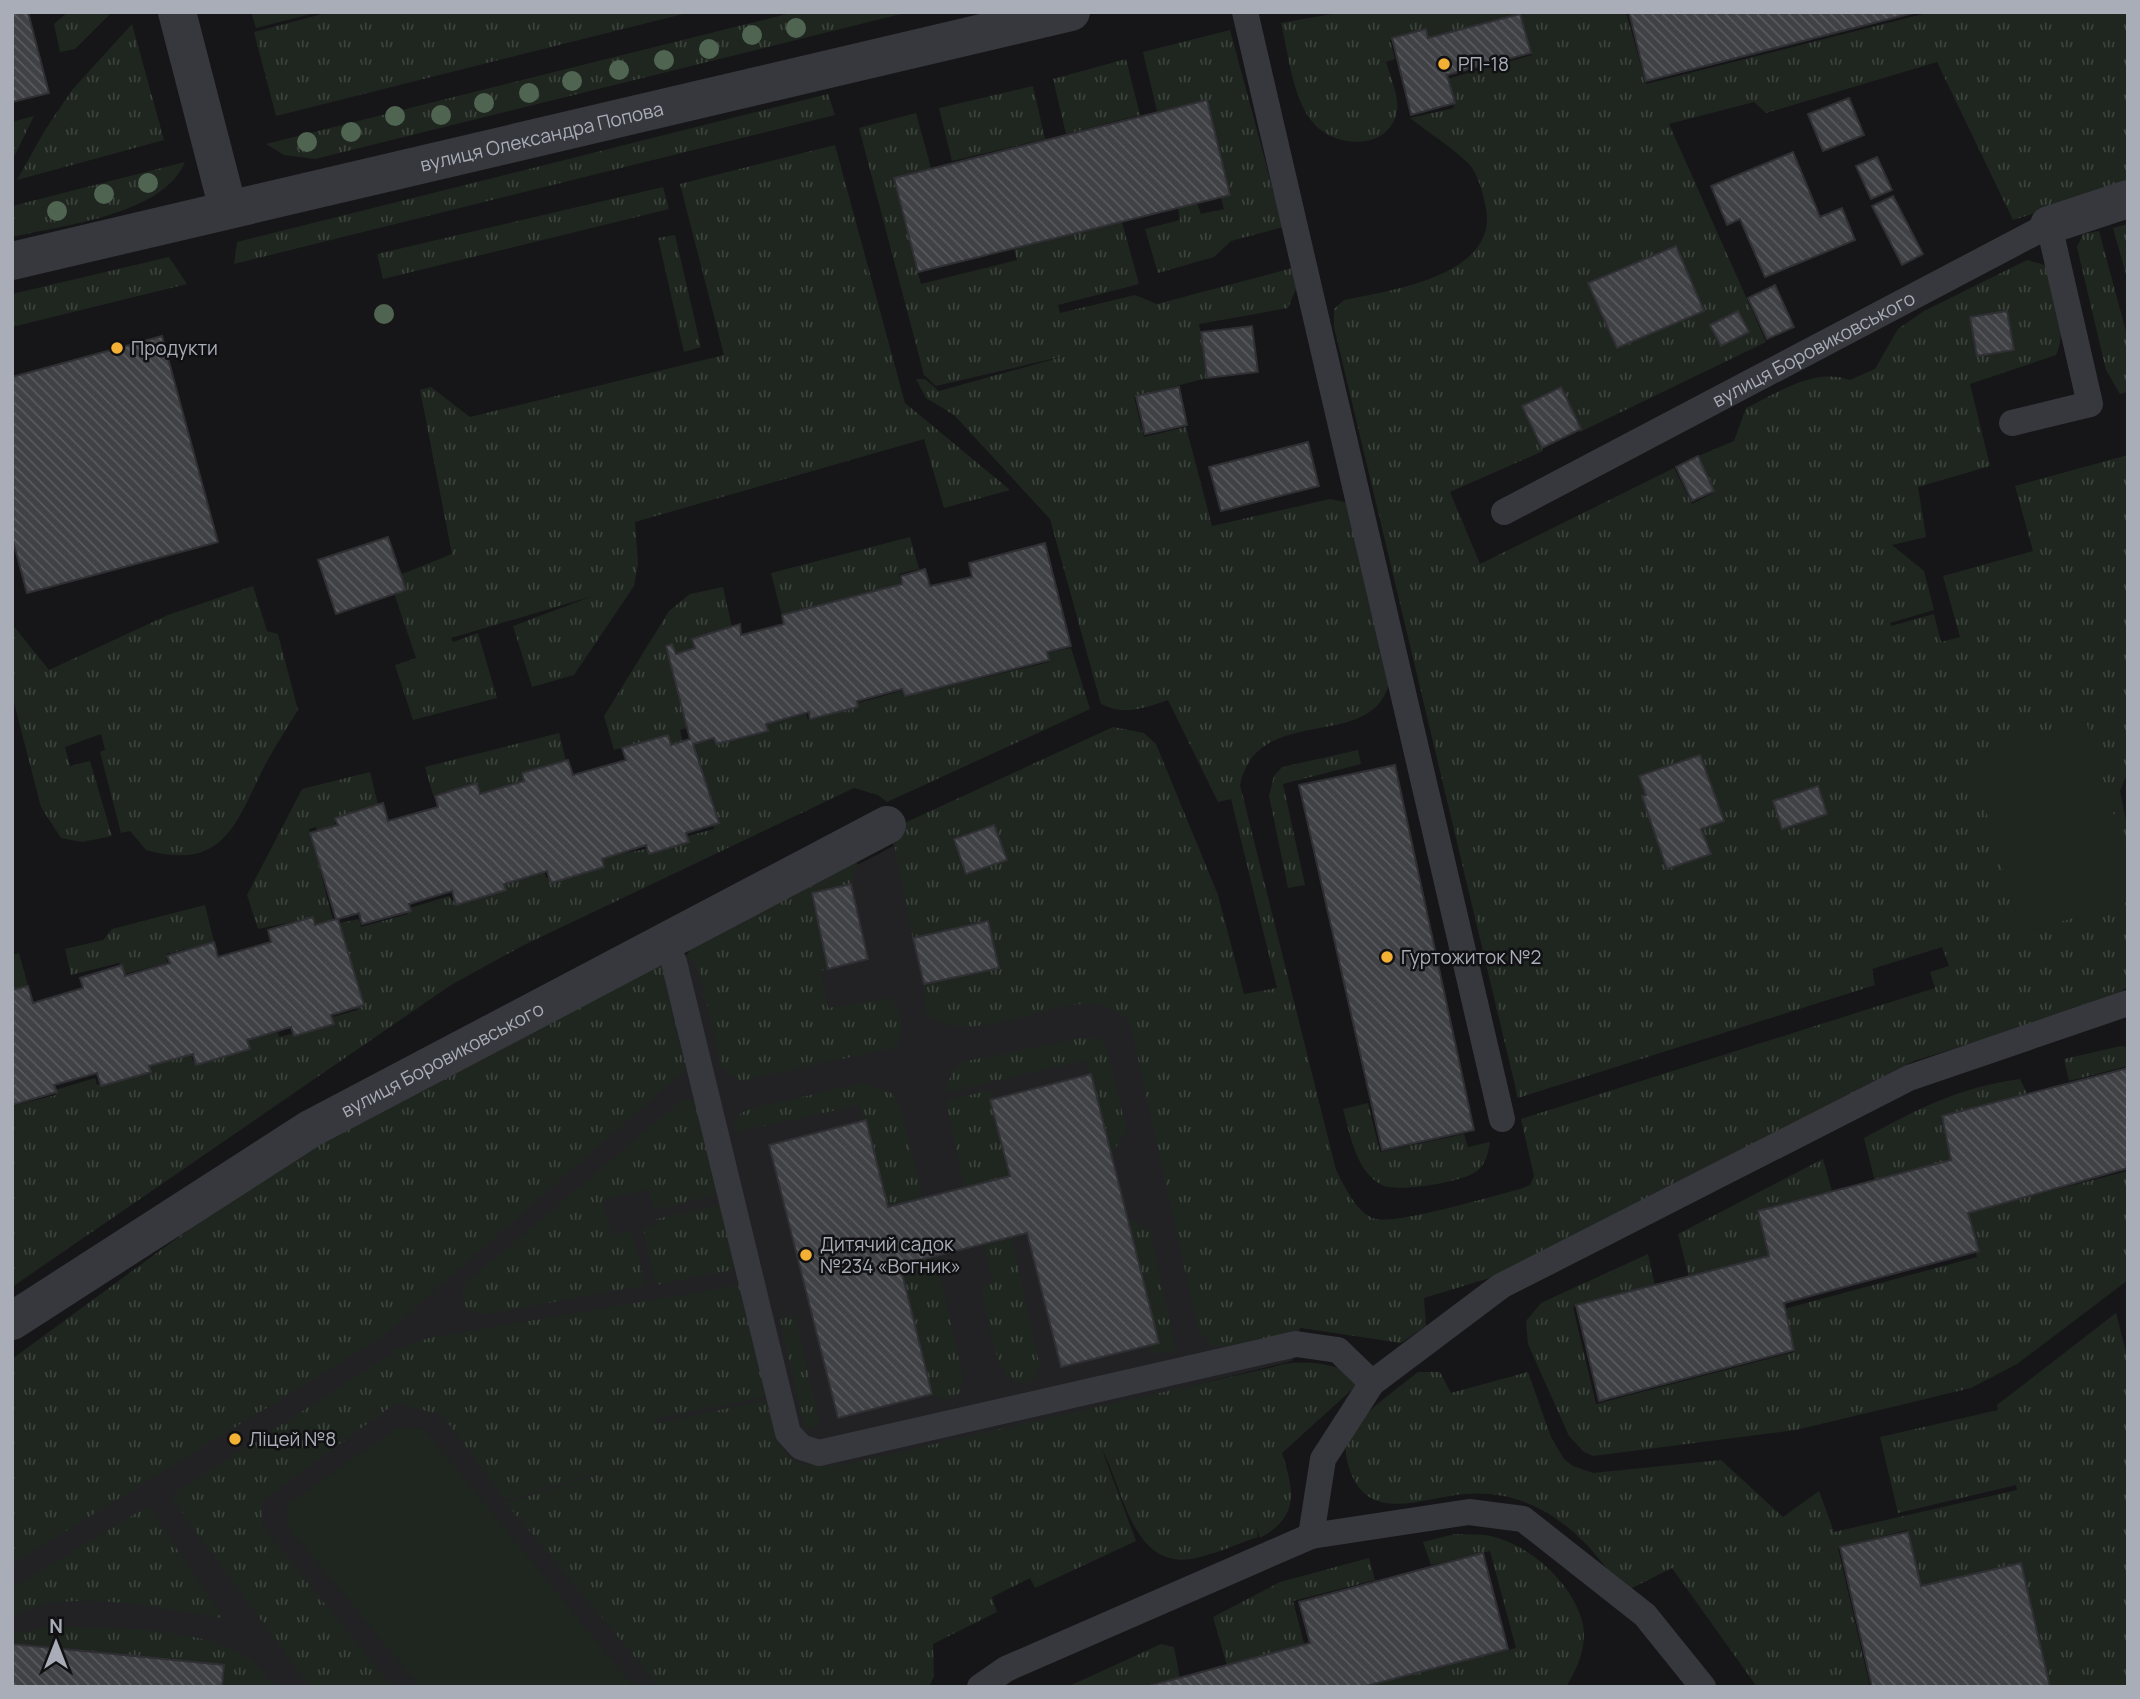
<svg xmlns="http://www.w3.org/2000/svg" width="2140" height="1699" font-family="Manrope,sans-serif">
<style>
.built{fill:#222225}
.grass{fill:url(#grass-tufts)}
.garden{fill:#1e261f}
.building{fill:url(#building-back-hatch);stroke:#303034;stroke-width:2}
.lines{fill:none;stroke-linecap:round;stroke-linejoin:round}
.service{stroke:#37383d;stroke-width:26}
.minor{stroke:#37383d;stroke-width:38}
.tree{fill:#506452}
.poi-dot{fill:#f2b134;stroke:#111113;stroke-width:2.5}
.labels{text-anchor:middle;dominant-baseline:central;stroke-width:5;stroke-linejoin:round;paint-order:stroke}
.poi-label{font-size:19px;fill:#a8adb8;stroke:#111113;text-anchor:start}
.street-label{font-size:19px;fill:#a8adb8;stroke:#111113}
</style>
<defs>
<pattern id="grass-tufts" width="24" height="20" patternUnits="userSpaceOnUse" patternTransform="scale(1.75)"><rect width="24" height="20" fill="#1e261f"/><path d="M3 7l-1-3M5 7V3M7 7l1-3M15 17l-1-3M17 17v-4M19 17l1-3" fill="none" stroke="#3c433d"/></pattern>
<pattern id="building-back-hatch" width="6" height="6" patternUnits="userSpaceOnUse" patternTransform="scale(1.75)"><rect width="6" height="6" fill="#404145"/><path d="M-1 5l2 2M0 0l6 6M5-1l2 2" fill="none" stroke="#595a5e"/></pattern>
</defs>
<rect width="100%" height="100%" fill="#161618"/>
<path class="built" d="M1064,757L1300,1327L1292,1361L1154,1395L776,1687H12V1375L279,1182L398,1105Z"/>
<path class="grass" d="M68,12H112L75,49L60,52L54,24Z
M251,12H319L256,28Z
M330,12H691L276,116L254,32Z
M795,12H909L315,159L284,155L266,144Z
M1343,12H1626L1646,84L1931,12H2128V185L2013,220L1937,62L1766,113L1754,102L1669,124L1766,342L1580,432L1561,391L1524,408L1543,451L1450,492L1480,564L1674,468L1692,504L1713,493L1696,457L1734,441L1746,408C1778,393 1814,367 1850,380L1875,369L1898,329L1924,311L2027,260L2045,265C2052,293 2069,328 2056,355L1970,384L1990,466L1918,487L1926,537L1892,545L1924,571L1934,610L1890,623L1891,626L1934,614L1941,642L1960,637L1943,576L2033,551L2015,486L2128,455V771L2120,791L2128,830V986L2110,1000L1914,1061L1519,1269L1424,1298L1426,1326L1401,1343L1301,1328L1244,1345L1228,1348L1211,1345L1198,1329L1131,1027C1094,961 982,1061 926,1013L923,986L999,966L987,922L913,940L895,848L887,831L1113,727L1144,733L1156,744L1218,895L1244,994L1277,988L1231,799L1218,802L1168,700C1144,708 1125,716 1101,704L1050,519L954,415L926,398L916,379H925L939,391L1069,355L936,386L924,375L859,128L916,113L931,168L893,178L921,284L1017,260L1014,249L1122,222L1139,284L1058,305L1060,313L1135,295L1157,304L1296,267V289L1288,308L1199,324L1207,378L1134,397L1144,437L1186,427L1212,526L1330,499L1345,502L1350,508L1390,677C1379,756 1258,699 1240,785L1336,1170C1344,1185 1357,1215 1376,1219C1400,1224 1492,1196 1520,1189L1530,1185L1534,1176L1521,1119L1935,988L1930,972L1949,966L1942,947L1872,969L1875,985L1518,1098L1334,327V309L1344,300C1392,290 1503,275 1485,204C1483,192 1477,173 1469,164C1452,147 1429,133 1410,118L1454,108L1447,79L1532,55L1521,17L1427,41L1424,31L1390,40L1395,59L1386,62C1390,76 1399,95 1397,110C1391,150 1338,149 1315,125C1292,100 1289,55 1281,23Z
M132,24L164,140L17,180L45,130L72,90Z
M1230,30L1283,227L1231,241L1214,257L1158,273L1145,229L1180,220L1178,208L1197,203L1201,214L1224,209L1221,198L1231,194L1207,100L1157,111L1143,52Z
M1126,59L1140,115L1066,134L1053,79Z
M1033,86L1045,139L952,161L939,108Z
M828,94L835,115L234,264L237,242Z
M34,116L12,161V122Z
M835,145L905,403L1010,490L944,508L924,439L635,522L638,563L634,586L574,675L532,687L513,626L593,596L451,638L453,642L478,633L497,698L413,720L395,665L416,658L394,593L367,588L452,554L420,390L431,387L470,417L724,355L680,184Z
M185,162C163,215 63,225 12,237V206Z
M663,187L669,209L383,279L377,254Z
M2128,224V281L2113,228Z
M2099,231L2128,339V392L2120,394L2106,370L2077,247L2083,234Z
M675,235L701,347L684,352L658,238Z
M169,257L187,284L12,327V294Z
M910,537L919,569L899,574L901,584L782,616L771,573Z
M253,586L267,631L278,634L298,710C287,728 275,746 265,765C236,822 225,872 146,850L130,831L121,833L100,752L105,750L101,734L65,747L70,766L90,761L112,836L82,842L61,838L41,807L12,695V624L49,670L168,615Z
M723,587L732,627L692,639L694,649L675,653L672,643L666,645L687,728L680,730L683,743L665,748L661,737L614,750L604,716L669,611L690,594Z
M1071,648L1090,709L887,802L878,795L854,788L522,946L451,985L12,1287V1106L56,1095L55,1090L95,1078L97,1085L149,1071L148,1064L190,1053L193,1061L242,1048V1041L278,1032L279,1037L334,1023L333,1017L357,1010L335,924L359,919L361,927L408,914L407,909L449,896L452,901L544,872L546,878L594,866V859L688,841V836L714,829L692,744L713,740L715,744L768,732L766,725L806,714L808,720L859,707L858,703L901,691L904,697L1049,662L1047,653Z
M559,733L566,761L522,772L524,783L481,793L478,784L433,795L425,767Z
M1358,750L1361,764L1283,784L1305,885L1288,888L1269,796L1274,776L1282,767Z
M370,772L379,809L335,822L337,830L319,836L316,827L309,829L333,920L309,925L306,919L258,929L247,895L302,789Z
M852,856L858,865L850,884L812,893L830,969L820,971L828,1008L890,998C902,1012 905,1031 896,1047L741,1081L721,1066L700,974L688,955L698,919Z
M205,905L214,942L166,954L167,963L124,974L119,963L71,975L65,949L103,940L112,929Z
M19,953L28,986L12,991V955Z
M662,965L688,1067L382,1337L12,1564V1359L408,1069Z
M1086,1037L1100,1040L1106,1046L1127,1132L1108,1158L1086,1060L943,1093L953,1071L962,1062Z
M2121,1046L2128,1047V1066L2069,1081L2064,1059Z
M2020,1079L2027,1093L1941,1118L1952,1162L1875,1182L1864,1138C1918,1109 1959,1087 2020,1079Z
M863,1083L891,1093L899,1103L923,1198L882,1207L860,1105L735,1132L734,1122L741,1113L753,1108Z
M993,1090L1012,1181L965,1190L946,1100Z
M682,1100L698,1102L719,1194L654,1210L649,1189L602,1200L612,1235L631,1231L646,1285L482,1315L465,1309L462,1291L466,1283Z
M1368,1103L1380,1152L1464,1134L1468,1147L1490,1142C1488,1153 1486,1164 1477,1171C1464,1182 1396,1193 1382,1185C1356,1172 1350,1134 1343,1109Z
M1823,1159L1832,1191L1759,1212L1769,1257L1689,1277L1678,1234Z
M2128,1171V1280L2017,1364L1971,1388L1796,1430L1593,1456L1584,1452L1569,1436L1528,1344L1526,1321L1541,1303L1648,1254L1655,1286L1573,1307L1596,1404L1794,1352L1784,1309L1977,1257L1965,1213Z
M722,1205L737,1269L656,1285L643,1228L657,1225L656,1219Z
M1120,1213L1150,1231L1175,1345L1173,1351L1151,1354Z
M1011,1235L1040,1368L1031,1383C1023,1383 1015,1383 1009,1378C993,1362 986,1308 981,1286L993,1283L983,1241Z
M935,1252L963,1378L960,1393L945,1401L936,1396H926L894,1262Z
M741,1285L767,1396L654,1419L655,1424L766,1400C779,1457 786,1472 847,1464L1273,1367C1297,1359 1330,1362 1353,1374L1356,1386L1282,1453C1294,1491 1300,1516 1260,1538L1256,1527L1258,1537C1237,1544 1213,1555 1191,1559C1131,1568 1123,1486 1102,1450L1136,1541L1035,1588L1030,1578L992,1597L997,1612L933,1644L934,1676L929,1687H660L506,1503L660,1455L506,1500L442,1415L396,1403L261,1501L262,1526L392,1687H310L170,1496L393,1353L411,1375L393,1350L429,1338Z
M2116,1313L2128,1360V1687H2048L1922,1590L1907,1530L1838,1548L1870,1687H1757L1672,1568L1624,1592C1597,1554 1571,1521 1527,1503C1508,1495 1485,1492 1464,1494C1426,1497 1370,1524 1351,1473C1347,1463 1343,1448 1348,1437C1356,1417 1400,1387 1418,1372H1440L1451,1393L1528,1372L1551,1437L1564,1459L1573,1466L1593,1473L1721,1460L1783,1517L1819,1491L1834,1532L2017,1490L2016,1485L1898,1513L1880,1437L1998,1410L1997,1405Z
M795,1315L820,1426L805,1430L780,1319Z
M148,1506L223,1618C162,1610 67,1584 12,1617V1588Z
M1455,1534C1469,1535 1484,1533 1498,1538C1534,1549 1575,1586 1583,1625C1587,1647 1577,1669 1566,1687H1357L1516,1648L1490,1551L1431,1565L1423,1542Z
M1369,1558L1375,1580L1293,1601L1305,1647L1227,1666L1213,1617L1280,1582Z
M50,1626C103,1628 212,1626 253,1662C261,1668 267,1679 274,1687H224L225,1665L12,1642L14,1634Z
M1161,1644L1174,1647L1180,1679L1150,1687H1067Z"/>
<path class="garden" d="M2086,721L2128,863V902L2022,933L1970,756Z
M398,1427L425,1430L634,1687H420L288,1527L286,1505Z"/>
<path class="building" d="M12,12H28L49,93L12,102Z
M1629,12H1917L1646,81Z
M1520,14L1531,53L1447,75L1455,103L1411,115L1392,38L1426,29L1428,38Z
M1849,98L1864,135L1823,151L1808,114Z
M1207,100L1230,195L918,272L894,178Z
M1793,152L1820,217L1842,208L1855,240L1765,277L1740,219L1727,225L1711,186Z
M1877,157L1892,190L1871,199L1856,166Z
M1893,196L1923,254L1902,265L1872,206Z
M1676,246L1704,311L1617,348L1588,283Z
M1775,285L1794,327L1767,339L1748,298Z
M1738,311L1749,332L1721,346L1710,325Z
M2007,311L2014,350L1977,356L1970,317Z
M1252,326L1258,372L1207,378L1201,332Z
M162,336L218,542L27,593L12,537V377Z
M1179,387L1187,425L1145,434L1136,396Z
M1561,387L1581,429L1542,448L1522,406Z
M1308,442L1319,486L1221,511L1209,467Z
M1698,456L1714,491L1692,501L1676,467Z
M388,537L406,590L336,614L318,560Z
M1045,543L1071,646L1047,652L1049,660L905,696L902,689L857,701L858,707L810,719L809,712L766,724L768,731L716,744L714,738L693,744L719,823L686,833L689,842L649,854L646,845L602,859L604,867L551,883L547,871L504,884L506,890L456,905L452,891L409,904L411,911L362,924L359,913L338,919L364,1005L331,1015L334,1024L294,1036L291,1027L247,1040L250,1049L196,1065L193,1054L149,1066L151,1072L101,1086L97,1073L54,1085L57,1092L12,1105V990L28,986L33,1003L83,988L80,978L122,965L125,976L170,963L167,956L214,942L218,957L271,942L268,930L313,917L315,925L336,919L310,833L338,825L335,818L383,803L388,821L438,807L435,796L477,783L480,794L524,781L522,773L568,760L573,775L626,760L622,748L668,735L671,745L690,739L666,646L672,644L676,654L695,648L692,639L740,624L741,635L784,624L782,615L902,584L901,576L925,569L930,586L972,577L969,563Z
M1700,755L1724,821L1701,829L1711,854L1667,869L1642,796L1646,795L1639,776Z
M1395,765L1474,1130L1382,1150L1299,785Z
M1818,786L1827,814L1782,829L1773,801Z
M994,825L1007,860L966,874L954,839Z
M851,884L868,959L828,969L812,893Z
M988,921L999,968L924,984L913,938Z
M2128,1068V1168L1968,1213L1979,1251L1784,1303L1794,1350L1599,1401L1576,1305L1769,1256L1758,1211L1951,1160L1942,1116Z
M1091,1074L1159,1343L1061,1367L1027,1233L900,1265L932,1394L838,1418L769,1145L866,1120L888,1207L1010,1176L990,1100Z
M1908,1532L1921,1586L2021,1563L2050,1687H1872L1840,1547Z
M1483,1553L1508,1649L1362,1687H1145L1310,1643L1299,1602Z
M12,1644L224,1665L222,1687H12Z"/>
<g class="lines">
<g class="service">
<path d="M1245,12L1502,1119"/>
<path id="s1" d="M1504,512L2049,225L2090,404L2012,423"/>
<path d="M664,942L674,962L788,1433L801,1447L819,1453L1296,1344L1338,1350L1372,1383"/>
<path d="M1311,1536L1323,1459L1372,1383L1501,1286L1909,1078L2128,1003"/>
<path d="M980,1687L1006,1669L1311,1536L1469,1512L1523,1519L1645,1615L1703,1687"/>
</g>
<g class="minor">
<path d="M177,12L228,209"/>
<path d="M2049,225L2128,199"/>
<path id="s2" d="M12,261L1071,12"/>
<path id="s3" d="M12,1321L310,1129L887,825"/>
</g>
</g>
<g class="tree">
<circle cx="796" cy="28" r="10"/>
<circle cx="752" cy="35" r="10"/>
<circle cx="709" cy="49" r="10"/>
<circle cx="664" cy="60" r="10"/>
<circle cx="619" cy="70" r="10"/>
<circle cx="572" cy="81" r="10"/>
<circle cx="529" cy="93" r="10"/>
<circle cx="484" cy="103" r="10"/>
<circle cx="441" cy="115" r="10"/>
<circle cx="395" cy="116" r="10"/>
<circle cx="351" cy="132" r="10"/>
<circle cx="307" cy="142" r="10"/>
<circle cx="148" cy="183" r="10"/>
<circle cx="104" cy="194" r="10"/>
<circle cx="57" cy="211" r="10"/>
<circle cx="384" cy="314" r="10"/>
</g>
<g class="poi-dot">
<circle cx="1444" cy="64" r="7"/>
<circle cx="117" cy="348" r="7"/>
<circle cx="1387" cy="957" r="7"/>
<circle cx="806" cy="1255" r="7"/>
<circle cx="235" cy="1439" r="7"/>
</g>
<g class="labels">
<g class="poi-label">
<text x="1458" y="64">РП-18</text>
<text x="131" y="348">Продукти</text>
<text x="1401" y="957">Гуртожиток №2</text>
<text x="820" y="1244">Дитячий садок<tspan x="820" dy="22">№234 «Вогник»</tspan></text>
<text x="249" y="1439">Ліцей №8</text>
</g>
<g class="street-label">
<text stroke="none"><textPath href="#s2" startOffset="544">вулиця Олександра Попова</textPath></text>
<text stroke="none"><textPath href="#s1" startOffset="350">вулиця Боровиковського</textPath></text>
<text stroke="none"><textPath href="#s3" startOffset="504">вулиця Боровиковського</textPath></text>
</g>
</g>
<rect width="2140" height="1699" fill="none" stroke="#a8adb8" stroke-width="28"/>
<g transform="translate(56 1643)" stroke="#111113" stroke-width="5" paint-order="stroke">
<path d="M0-5L12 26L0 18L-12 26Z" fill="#a8adb8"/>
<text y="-10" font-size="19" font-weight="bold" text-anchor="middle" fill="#a8adb8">N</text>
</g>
</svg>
